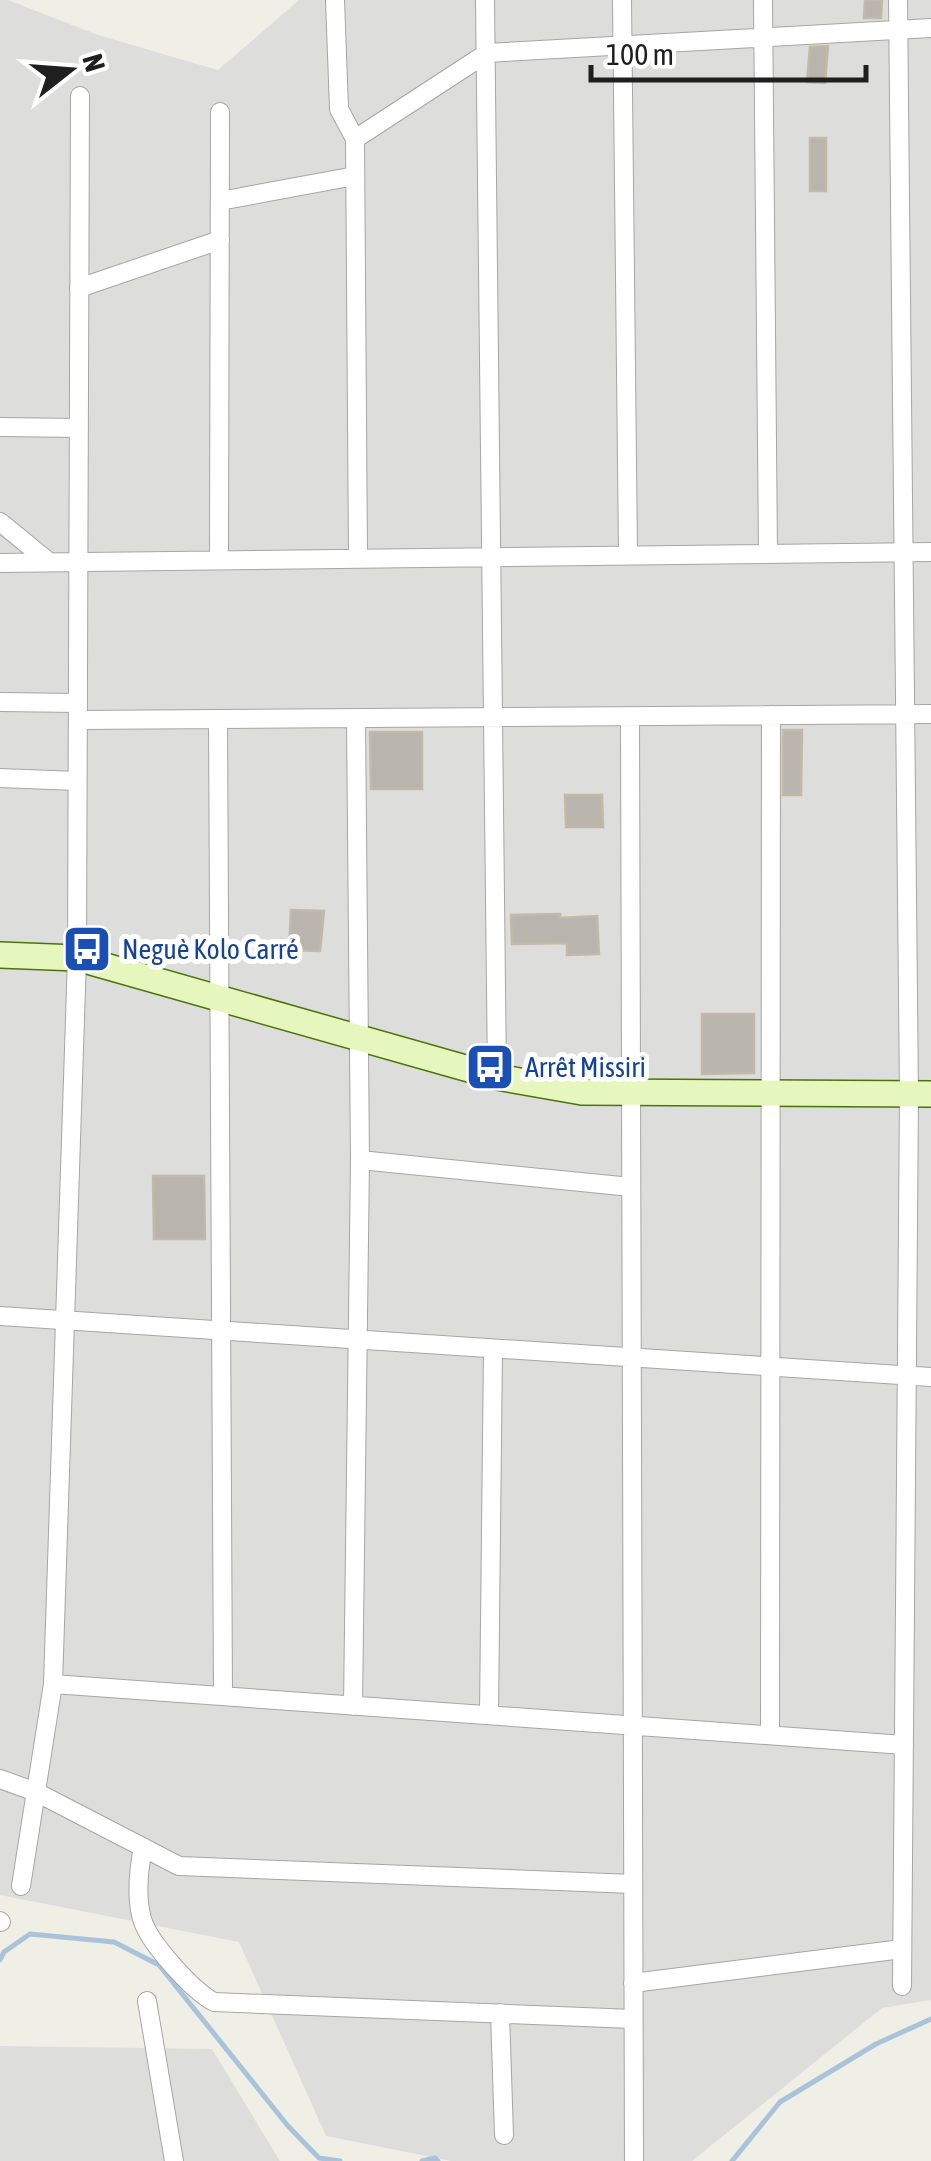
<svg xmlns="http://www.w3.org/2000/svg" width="931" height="2161" font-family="'Asap Condensed',sans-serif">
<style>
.residential{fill:#dddddc}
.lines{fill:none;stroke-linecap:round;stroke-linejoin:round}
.stream{stroke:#a9c3db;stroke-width:5}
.building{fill:#b9b5ac;stroke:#c1baa9;stroke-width:2.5}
.street-casing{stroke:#a6a6a6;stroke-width:20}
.secondary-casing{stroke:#4c730a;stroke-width:28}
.street{stroke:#fff;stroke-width:18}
.secondary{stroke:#e5f7bd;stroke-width:25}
.labels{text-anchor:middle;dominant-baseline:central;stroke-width:10;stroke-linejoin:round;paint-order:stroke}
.transit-label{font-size:28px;fill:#164399;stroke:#fff;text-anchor:start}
</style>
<rect width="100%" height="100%" fill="#f0efe6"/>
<path class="residential" d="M0,0H8L98,35L218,70L299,0H931V2000L882,2008L692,2161H451L326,2136L239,1942L0,1895Z
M0,2046L212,2049L280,2161H0Z"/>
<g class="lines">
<path class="stream" d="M0,1960L4,1952L30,1934L114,1942L159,1965L288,2126L319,2158L340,2161
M422,2161L435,2158L438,2161
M732,2161L780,2102L876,2044L931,2019"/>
</g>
<path class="building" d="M865,0H882L881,18H864Z
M828,46L825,83L807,82L810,47Z
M810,138H826V191H810Z
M783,730H802L801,795H783Z
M370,732H422V789H371Z
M565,795H602L603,827H566Z
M291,910L324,911L320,951L289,950Z
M560,914V918L597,916L599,954L567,955V943L512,944L511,915Z
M702,1014H754V1073L702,1074Z
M153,1176H204L205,1239H154Z"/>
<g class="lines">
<g class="street-casing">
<path id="street" d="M335,0L339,109L355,139L358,558
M485,0L497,1077
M622,0L628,555
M763,0L768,554
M898,0L909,1095L902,1986
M355,139L487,53L931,28
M220,201L355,176
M79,288L220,240
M0,427L79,428
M0,522L49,562
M219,559L220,112
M0,563L931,552
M0,702L78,703
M630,716L634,2161
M78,720L931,714
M218,720L223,1696
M0,778L77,781
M360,1160L631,1187
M0,1316L931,1377
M53,1684L904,1745
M353,1706L360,1160L356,718
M489,1715L493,1349
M770,1735L771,715
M0,1779L36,1792L179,1866L633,1884
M143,1847C139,1868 136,1898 142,1919C149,1943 193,1991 214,2002L633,2019
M21,1886L53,1684L77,958L80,96
M0,1921L1,1922
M633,1983L902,1949
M147,2001L174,2161
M500,2013L504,2135"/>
</g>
<g class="secondary-casing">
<path id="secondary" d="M0,955L77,958L497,1077L582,1092L931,1094"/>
</g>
<use href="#street" class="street"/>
<use href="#secondary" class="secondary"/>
</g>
<defs>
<g id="bus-square" transform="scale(2.5)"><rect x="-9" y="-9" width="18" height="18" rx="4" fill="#1a4fb4" stroke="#fff"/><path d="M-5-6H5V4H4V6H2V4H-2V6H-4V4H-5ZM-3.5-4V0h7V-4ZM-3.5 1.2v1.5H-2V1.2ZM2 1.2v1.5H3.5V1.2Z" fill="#fff"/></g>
</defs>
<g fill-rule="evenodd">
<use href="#bus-square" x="87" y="949"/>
<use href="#bus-square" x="490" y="1067"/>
</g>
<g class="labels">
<g class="transit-label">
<text x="122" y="949">Neguè Kolo Carré</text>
<text x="525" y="1067">Arrêt Missiri</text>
</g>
</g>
<g transform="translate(70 70) rotate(73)" stroke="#ffffff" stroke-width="8" paint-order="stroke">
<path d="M0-8L18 38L0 25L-18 38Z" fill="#1f1f1f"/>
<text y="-15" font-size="28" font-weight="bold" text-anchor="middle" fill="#1f1f1f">N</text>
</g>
<path d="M591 65v15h275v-15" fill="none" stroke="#1f1f1f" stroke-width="5"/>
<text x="606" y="65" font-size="30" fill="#1f1f1f" stroke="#ffffff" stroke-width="8" paint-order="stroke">100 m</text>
</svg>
